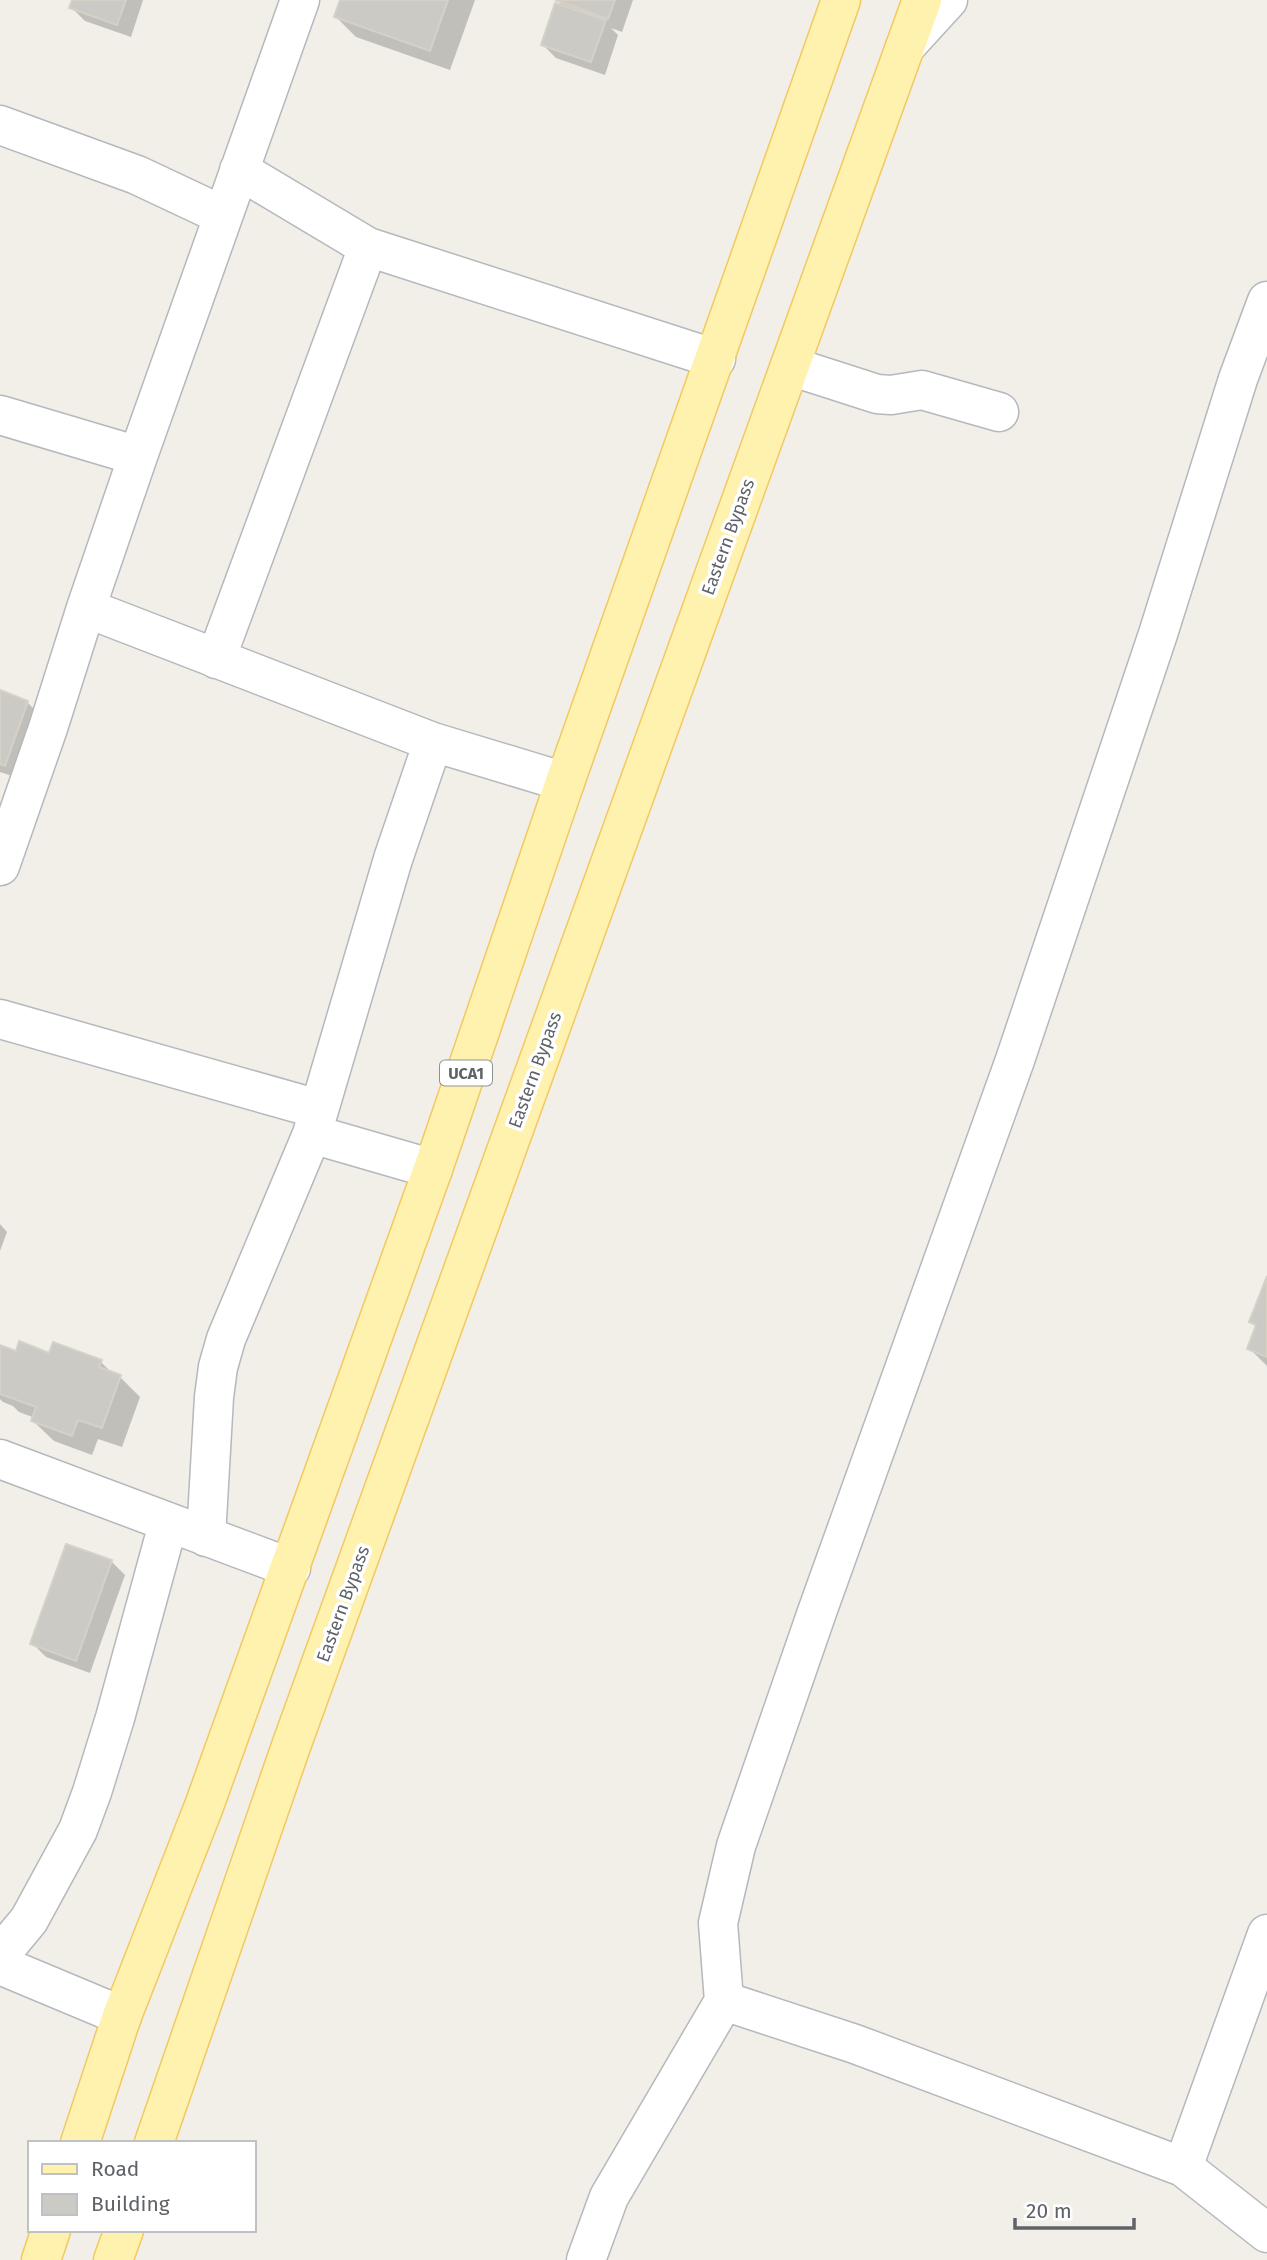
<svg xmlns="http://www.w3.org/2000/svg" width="1267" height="2260" font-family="'Fira Sans',sans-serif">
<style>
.shadow{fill:#0003}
.building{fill:#cccac5;stroke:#d6d1c6;stroke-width:2}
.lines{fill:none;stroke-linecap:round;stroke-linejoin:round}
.minor-casing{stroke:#b5b8bc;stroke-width:41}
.major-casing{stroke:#f2c960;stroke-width:41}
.minor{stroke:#fff;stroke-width:38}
.major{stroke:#fff2af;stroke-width:38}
.labels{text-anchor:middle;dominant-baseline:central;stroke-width:7;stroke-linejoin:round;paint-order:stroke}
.shield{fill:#fff;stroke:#8f9295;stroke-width:2}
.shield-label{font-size:16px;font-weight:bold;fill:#5f6368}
.street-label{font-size:18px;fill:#5f6368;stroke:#fff}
</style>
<rect width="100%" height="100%" fill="#f1efe8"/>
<path class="shadow" d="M73,0H143L131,37L85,21L71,7Z
M342,0H475L450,70L356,37L336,17Z
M557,0H633L622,32L611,28L618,35L605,75L556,58L543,45L566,9Z
M0,692L27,702L41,716L18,778L0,772Z
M0,1224L7,1232L0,1251Z
M1267,1280V1366L1249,1348L1257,1327L1251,1321Z
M0,1347L17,1353L101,1362L113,1374L120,1377L140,1397L122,1447L98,1439L92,1455L54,1441L33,1421L35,1418L19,1412L13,1406L3,1402L0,1399Z
M111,1561L125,1575L90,1673L46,1657L32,1643Z"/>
<path class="building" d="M72,0H126L117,25L69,8Z
M340,0H448L430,51L334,17Z
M555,0H615L608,19Z
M555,3L606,20L591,62L541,45Z
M0,690L28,701L5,766L0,764Z
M1267,1276V1357L1247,1349L1256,1325L1249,1322Z
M19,1341L49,1353L53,1342L102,1360L99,1367L121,1375L102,1428L78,1420L72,1436L31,1421L36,1407L0,1394V1345L16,1351Z
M66,1544L112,1560L76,1661L30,1644Z"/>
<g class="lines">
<g class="minor-casing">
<path id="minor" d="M905,47L948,0
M0,125L137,175L222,215
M239,170L368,247L716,359
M790,366L877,394L891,395L922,390L999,412
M0,415L138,456
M86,608L433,742L565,782
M216,659L368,247
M0,866L48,728L86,608L138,456L300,0
M0,1019L318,1109
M312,1134L433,1169
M0,1459L291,1568
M206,1537L214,1397L218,1367L226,1339L312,1134L393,859L433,742
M0,1955L29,1920L78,1830L92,1792L115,1718L168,1524
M0,1965L122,2016
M724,2001L855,2044L1183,2167L1267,2233
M1183,2167L1267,1934
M586,2260L609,2197L724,2001L718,1923L736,1846L817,1612L1015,1060L1158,634L1238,379L1267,301"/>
</g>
<g class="major-casing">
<path id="major" d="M80,2143L122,2016L204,1806L433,1169L565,782L841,0
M154,2143L290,1749L922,0
M41,2260L51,2230
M113,2260L124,2230"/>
</g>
<use href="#minor" class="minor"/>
<use href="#major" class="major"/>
</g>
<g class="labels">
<rect class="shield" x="440" y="1060.5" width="52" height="25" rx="5"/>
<g class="shield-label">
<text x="466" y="1073">UCA1</text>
</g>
<g class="street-label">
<text transform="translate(728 537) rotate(-70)">Eastern Bypass</text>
<text transform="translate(535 1070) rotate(-70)">Eastern Bypass</text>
<text transform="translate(343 1604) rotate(-70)">Eastern Bypass</text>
</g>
</g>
<rect x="28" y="2141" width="228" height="91" fill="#ffffff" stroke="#bfc1c3" stroke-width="2"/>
<rect x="42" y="2164" width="35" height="10" fill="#fff2af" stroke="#bfc1c3" stroke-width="2"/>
<text x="91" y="2176" font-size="21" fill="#5f6368">Road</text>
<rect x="42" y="2194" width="35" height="21" fill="#cccac5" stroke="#bfc1c3" stroke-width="2"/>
<text x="91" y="2211" font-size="21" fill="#5f6368">Building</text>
<path d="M1015 2218v10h119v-10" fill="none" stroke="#5f6368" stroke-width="3.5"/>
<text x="1026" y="2218" font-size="21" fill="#5f6368" stroke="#ffffff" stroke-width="5" paint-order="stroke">20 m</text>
</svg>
